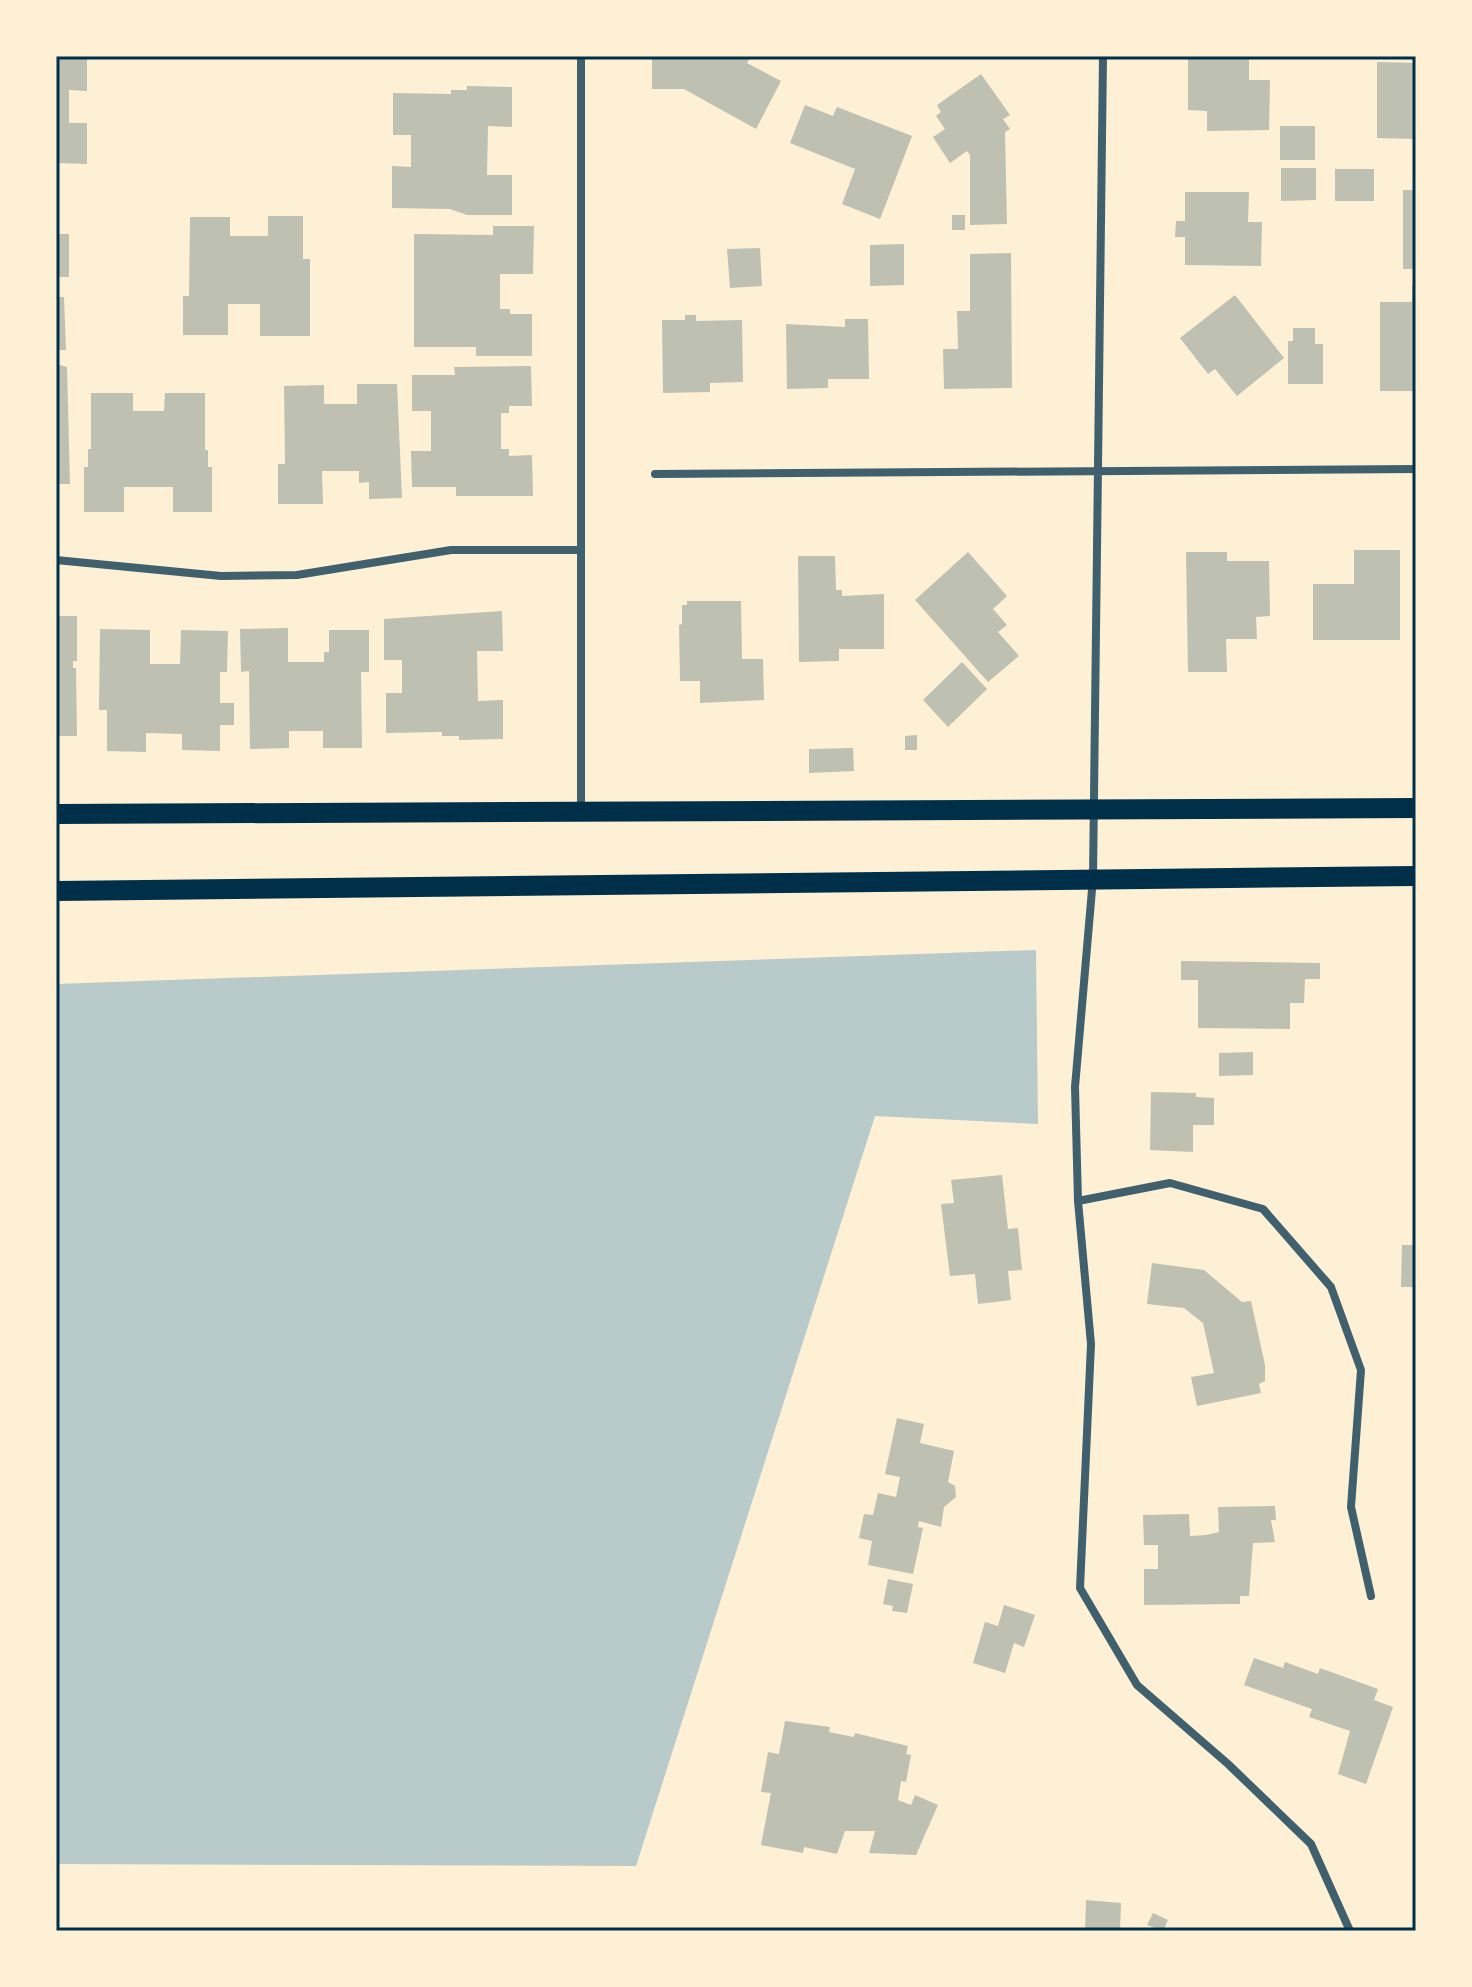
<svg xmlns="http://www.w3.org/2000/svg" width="1472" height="1987" font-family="'Libre Baskerville',serif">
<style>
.green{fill:#b9caca}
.building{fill:#bec0b2}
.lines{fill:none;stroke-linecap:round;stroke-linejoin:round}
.minor{stroke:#3f606c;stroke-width:8}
.primary{stroke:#003049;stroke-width:20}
.neatline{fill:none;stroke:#003049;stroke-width:3}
</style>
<rect width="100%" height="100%" fill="#fdf0d5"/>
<path class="green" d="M1036,950L1038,1124L875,1116L636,1866L56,1864V984Z"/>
<path class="building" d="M56,56H87V91L69,90V123H87V164L56,163Z
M652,56H747L750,58L747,63L781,81L756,129L684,89H652Z
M1188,57H1249V80H1270L1269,130L1207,131V111L1188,110Z
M1377,62L1416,63V139L1377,138Z
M981,74L1010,115L1003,119L1010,129L1005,132L1007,224L970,225V155L967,151L950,163L933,137L945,129L936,116L941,112L937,105Z
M467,86L512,87V127L488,126L487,175H512V215H467L450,209L392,208V166L411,167V135H393V93L451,94V90H467Z
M805,105L833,116L837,107L912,136L880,219L842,204L855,169L790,143Z
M1280,126H1315V160H1280Z
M1281,168H1316V200L1281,201Z
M1335,169H1374V201H1335Z
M1403,190H1416V269H1403Z
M1185,192H1249L1248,222H1262L1261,266L1185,265V237H1175L1176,221H1185Z
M952,215H965V230H952Z
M268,216H303V259H310V336H260V304H228V335H183V296H189L190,217H230V236H268Z
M493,226H534L533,274H500V309H510V314H532V356H476V347H414V234L493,235Z
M56,234H69V277H56Z
M904,244V285L870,286V245Z
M760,248L762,286L730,288L727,249Z
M1011,253L1012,388L944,389L943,349H958L957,311H970V254Z
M1412,286H1416V391H1380V302H1412Z
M1235,295L1284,358L1237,396L1215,369L1208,374L1180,338Z
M56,297H64L66,350H56Z
M685,315H696V321L742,320L743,382L710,383V392L663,393L662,320H685Z
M845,319H868L869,379H828V388L787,389L786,324L845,327Z
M1293,328H1315V344H1323V384H1288V341H1293Z
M56,364L67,367L70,484H56Z
M531,366L532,406H509V413H501V449H509V456L532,455L533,496H456V487H412L411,451H431V411H412V375H455L454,367Z
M357,384H397L402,498L369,499V482L359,483V471H322L323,504H278V464H285L284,386L324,385V404H357Z
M91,393H133V411H164L165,393H205V450H208V467H212V512H173V487H124V512H84V467H88V449H91Z
M1354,550H1400V640H1313V584H1354Z
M968,552L1007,596L993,609L1007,625L998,632L1019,656L988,682L915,600Z
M1186,552H1227V561H1269L1270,616L1256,617L1257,639H1226L1227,672H1188Z
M798,556H835L836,590H842V596L884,594V649H839V661L799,662Z
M687,601H741L742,659H763L764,700L700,703V681H680L679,625L682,624V605H687Z
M502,611L503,651H477L478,701L503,700V739L459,740V736H442V732L386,733V693H402V660H384V619Z
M56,616H77V661H73V668H76L77,736H56Z
M288,628V662H324V652H329V630H369V672H361L362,748H323V731H289V748L250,749L249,671L241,672L240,629Z
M100,629L150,630V664H180L181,630L228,631L227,672H220V703H234V725H220V751L182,750V734L146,733V752L107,751V710H99Z
M962,662L987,689L948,727L923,700Z
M917,735V750H905V736Z
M853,748L854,771L809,773V749Z
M1181,961L1320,963V979H1305L1304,1003H1290V1029L1198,1028V980H1181Z
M1253,1052V1075L1219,1076V1053Z
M1151,1092L1196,1093V1097L1214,1098V1125H1193V1152L1150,1150Z
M1002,1175L1008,1229L1018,1228L1022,1270L1008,1271L1011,1300L978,1304L975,1274L950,1276L941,1204L954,1203L951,1180Z
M1402,1245H1416V1287H1401Z
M1152,1263L1204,1270L1242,1302L1251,1301L1265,1365V1381L1259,1384L1261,1393L1197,1406L1191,1377L1214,1373L1203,1323L1184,1308L1147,1304Z
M897,1418L924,1424L920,1443L954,1451L948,1482L955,1486L956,1497L944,1507L941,1527L919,1521L918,1527L923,1528L913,1574L868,1565L872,1541L859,1538L864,1514L873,1515L878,1493L896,1497L900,1477L885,1474Z
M1275,1506L1276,1520H1271L1275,1542L1253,1543L1249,1596H1240V1604L1144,1605V1569H1158V1545H1144L1143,1515L1189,1514L1190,1536L1206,1535L1219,1532L1218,1507Z
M888,1579L913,1584L907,1613L892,1611L893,1606L883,1604Z
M1004,1605L1035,1615L1024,1647L1014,1643L1005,1673L973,1663L985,1622L998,1626Z
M1254,1658L1283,1668L1285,1662L1318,1674L1320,1668L1378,1689L1374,1700L1393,1707L1366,1784L1338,1774L1350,1731L1309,1717L1312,1709L1244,1685Z
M785,1721L830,1727L829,1732L854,1737L855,1733L908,1746L906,1754L911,1755L906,1782L901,1781L898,1800L911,1805L915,1795L938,1805L916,1855L869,1853L875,1831H845L837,1854L804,1847L803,1853L761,1845L771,1793L761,1792L768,1752L779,1754Z
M1086,1900L1121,1903L1120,1931H1085Z
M1153,1913L1168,1920L1163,1931L1147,1925Z"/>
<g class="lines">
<path class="minor" d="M1103,56L1093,878L1075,1087L1078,1201L1091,1344L1080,1588L1137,1685L1228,1764L1311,1844L1350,1931
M655,474L1416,469
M56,560L221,576L297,575L451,550H581
M581,810V56
M1078,1201L1170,1183L1263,1209L1331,1287L1361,1370L1351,1507L1371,1596"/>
<path class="primary" d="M56,814L1416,808
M56,891L1416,876"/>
</g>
<rect width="1472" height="1987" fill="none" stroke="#fdf0d5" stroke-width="116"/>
<rect x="58" y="58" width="1356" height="1871" class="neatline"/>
</svg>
